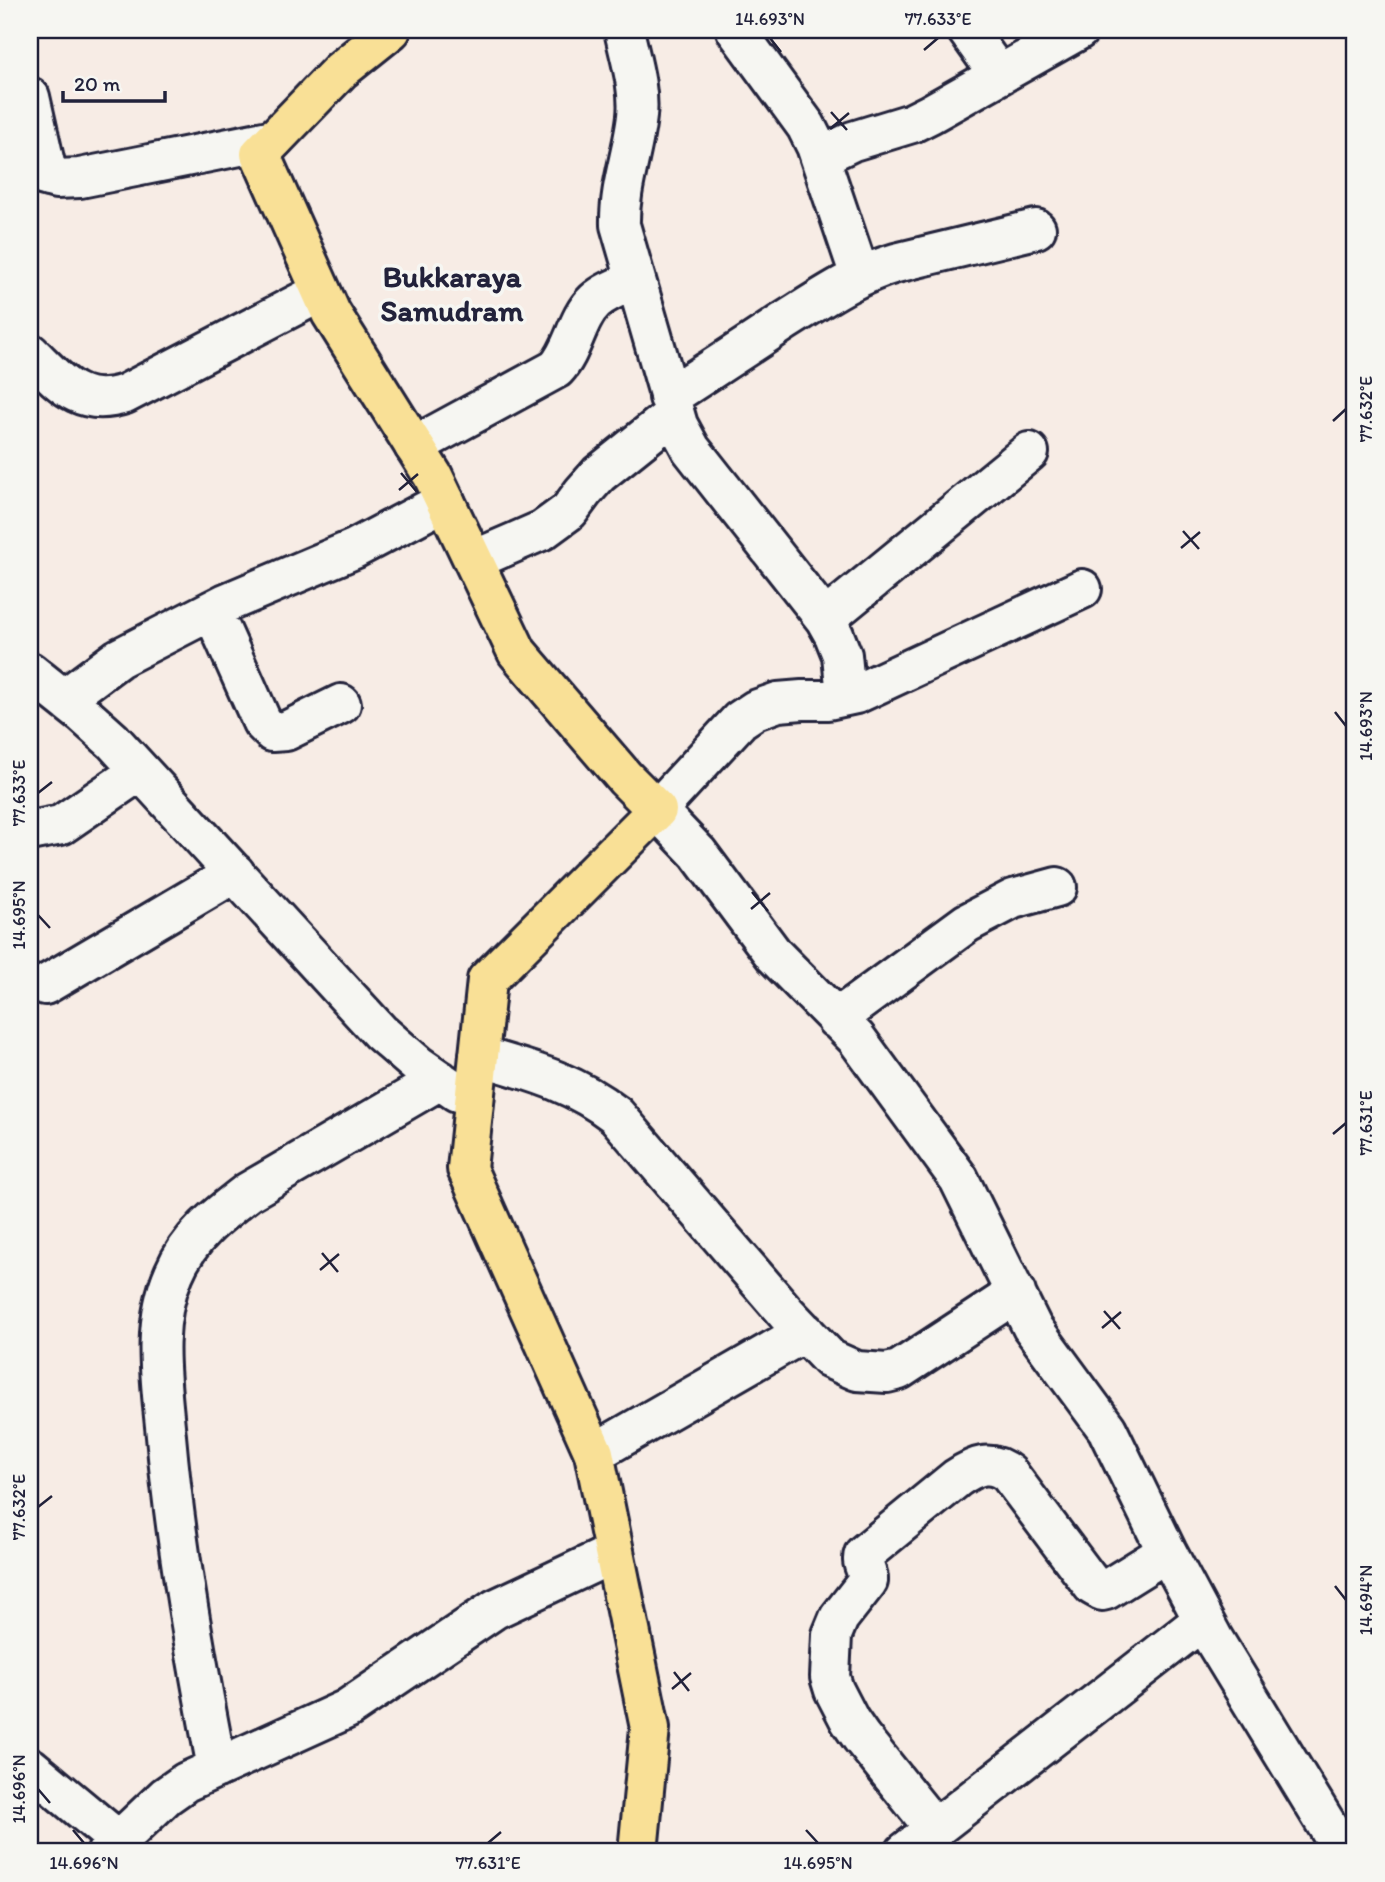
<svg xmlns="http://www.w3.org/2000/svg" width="1385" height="1882" font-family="Itim,sans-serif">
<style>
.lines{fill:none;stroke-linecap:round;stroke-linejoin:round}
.minor-casing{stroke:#22223b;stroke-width:44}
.major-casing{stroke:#22223b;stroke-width:44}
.minor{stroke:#f6f6f2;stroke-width:38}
.major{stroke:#f9e096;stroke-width:38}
.ticks{fill:none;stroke:#22223b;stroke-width:2.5}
.labels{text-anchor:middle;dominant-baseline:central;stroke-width:7;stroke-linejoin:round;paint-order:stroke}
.quarter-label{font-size:30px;font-weight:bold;fill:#22223b;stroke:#f6f6f2}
.neatline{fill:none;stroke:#22223b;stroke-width:2.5}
.ticks-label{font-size:18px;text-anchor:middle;fill:#22223b}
</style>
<rect width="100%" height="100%" fill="#f7ece5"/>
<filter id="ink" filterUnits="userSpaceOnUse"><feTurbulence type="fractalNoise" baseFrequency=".0143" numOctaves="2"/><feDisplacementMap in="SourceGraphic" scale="14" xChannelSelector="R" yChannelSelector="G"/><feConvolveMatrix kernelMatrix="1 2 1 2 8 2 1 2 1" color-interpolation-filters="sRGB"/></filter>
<g filter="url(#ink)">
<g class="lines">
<g class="minor-casing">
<path id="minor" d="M624,30C630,58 640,88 637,116C633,153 619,187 620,225L678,425L691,449L825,619L834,635L842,655L846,696
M736,30L806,126L816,146L860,276
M967,30L999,75
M30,97L48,177
M820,157L853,141L912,123L930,114L1079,30
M30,172L56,179L80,178L274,139
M30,353C60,382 79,409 125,394L321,292
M669,397C707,372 745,348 782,323C819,300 854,275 896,263L1036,229
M414,446L556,369C574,350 576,319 595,301C606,291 622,286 635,280
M474,560L543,530L569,511L583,492L599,474L674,414
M1082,589L856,694L828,700H802L778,702L755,710L740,720L657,810L698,853L774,955L856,1038L959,1179L1032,1327L1107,1429L1167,1552L1214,1640L1328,1827L1342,1852
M212,610L262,722L272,732L286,731L341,704
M825,619L1029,452
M30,672L84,715L113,741L380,1032L418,1065L457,1092
M64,699L119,658L226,603L354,549L445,501
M30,831L61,825L140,771
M45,985L235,873
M836,1019L967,923L1013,899L1057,887
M479,1056C530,1071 572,1081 616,1115L787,1314L830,1359L857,1371L887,1373L899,1370L1016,1293
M594,1453L805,1332
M30,1767L119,1841
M217,1768C196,1658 176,1548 166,1436C161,1382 151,1325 174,1273C189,1237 218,1215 248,1192L440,1080
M935,1829L861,1737L850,1721L834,1690L830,1677L832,1635L839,1618L868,1581C869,1571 860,1564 864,1554L957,1478C975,1466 990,1459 1009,1474L1093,1586L1102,1591L1106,1590L1167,1552
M107,1852L166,1796L186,1782L347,1709L495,1609L614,1553
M905,1852L1203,1620"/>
</g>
<g class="major-casing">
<path id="major" d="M391,30L341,70L260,154L331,313L433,476L517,652L625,778L657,810L487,980L467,1169L594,1453L650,1728L638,1852"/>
</g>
<use href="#minor" class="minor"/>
<use href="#major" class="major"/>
</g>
</g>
<path class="ticks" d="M770,38L781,52M924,50L938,38M831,112L847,130M830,129L849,113M1333,421L1346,409M401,473L417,492M399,490L418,474M1183,531L1199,549M1181,548L1200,532M1335,712L1346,726M38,793L52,782M752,892L768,911M751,909L770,893M38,915L50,928M1333,1134L1346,1123M322,1253L338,1272M320,1270L339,1254M1104,1311L1120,1329M1102,1328L1121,1312M38,1507L52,1496M1335,1586L1346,1600M674,1672L689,1691M672,1689L691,1673M38,1789L50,1803M73,1830L84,1843M806,1830L818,1843M488,1843L501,1832"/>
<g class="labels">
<g class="quarter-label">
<text x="452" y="276">Bukkaraya<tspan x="452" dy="34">Samudram</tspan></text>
</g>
</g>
<rect width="1385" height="1882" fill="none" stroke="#f6f6f2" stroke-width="77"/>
<path d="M63 91v10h102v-10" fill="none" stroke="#22223b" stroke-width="3.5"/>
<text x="74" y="91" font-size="21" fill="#22223b" stroke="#f6f6f2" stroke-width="5" paint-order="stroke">20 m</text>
<rect x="38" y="38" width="1308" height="1805" class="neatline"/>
<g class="ticks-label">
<text x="770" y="25">14.693°N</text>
<text x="938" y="25">77.633°E</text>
<text transform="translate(1366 409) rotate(-90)" y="6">77.632°E</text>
<text transform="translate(1366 726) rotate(-90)" y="6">14.693°N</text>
<text transform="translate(19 793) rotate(-90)" y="6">77.633°E</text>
<text transform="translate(19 915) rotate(-90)" y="6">14.695°N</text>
<text transform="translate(1366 1123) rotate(-90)" y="6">77.631°E</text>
<text transform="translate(19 1507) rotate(-90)" y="6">77.632°E</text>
<text transform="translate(1366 1600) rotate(-90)" y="6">14.694°N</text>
<text transform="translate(19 1789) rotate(-90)" y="6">14.696°N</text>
<text x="84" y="1869">14.696°N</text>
<text x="488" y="1869">77.631°E</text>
<text x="818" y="1869">14.695°N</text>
</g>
</svg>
